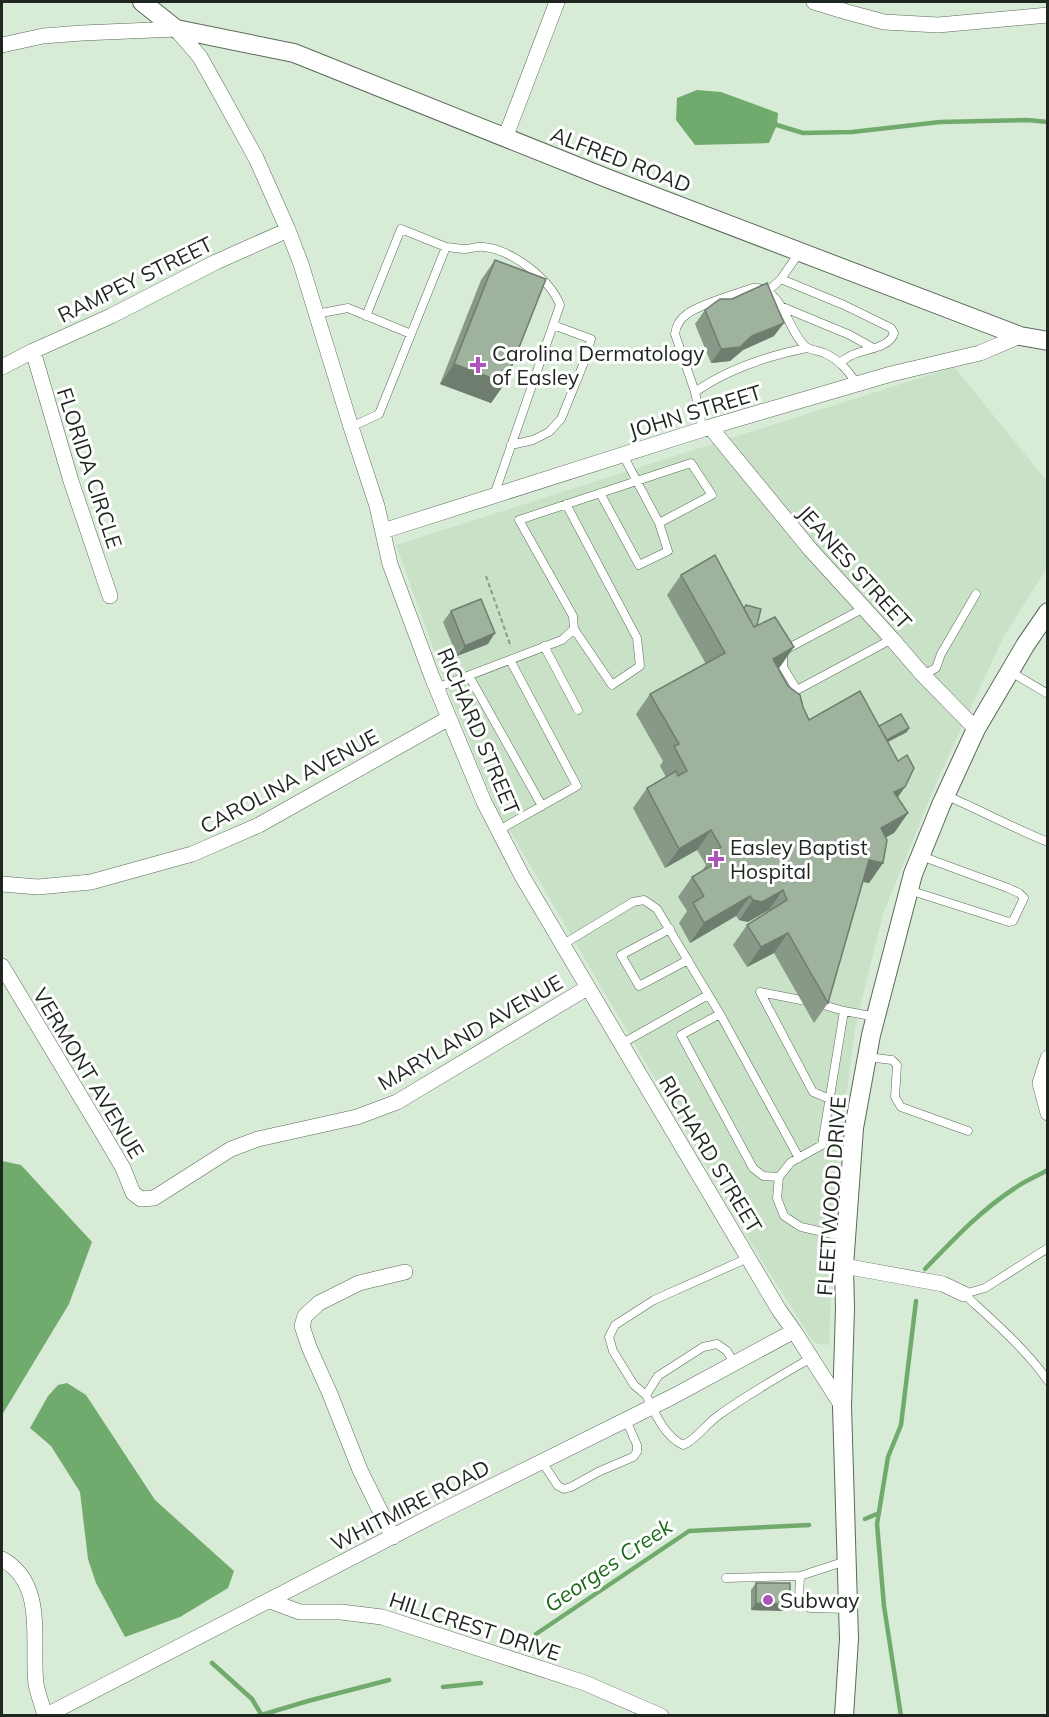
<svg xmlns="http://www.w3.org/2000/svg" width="1049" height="1717" font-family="Mulish,sans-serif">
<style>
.built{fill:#c9e2c7}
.water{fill:#71aa6d}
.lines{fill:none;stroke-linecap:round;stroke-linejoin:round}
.stream{stroke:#71aa6d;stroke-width:4.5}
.service-casing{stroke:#5a6b58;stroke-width:9}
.minor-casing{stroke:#5a6b58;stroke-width:16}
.tertiary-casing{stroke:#5a6b58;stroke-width:20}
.path{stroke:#8b998a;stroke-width:2;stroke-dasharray:4.5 3;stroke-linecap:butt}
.service{stroke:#fff;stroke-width:8}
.minor{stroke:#fff;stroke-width:15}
.tertiary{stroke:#fff;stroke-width:18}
.wall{fill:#899987}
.shaded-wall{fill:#6f7d6e}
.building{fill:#9fb29d;stroke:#6f7d6e;stroke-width:1.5}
.poi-dot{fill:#af52bc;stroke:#fff;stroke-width:2}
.labels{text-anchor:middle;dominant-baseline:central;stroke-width:6;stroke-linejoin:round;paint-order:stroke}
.street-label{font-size:21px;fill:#1f261f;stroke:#fff}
.poi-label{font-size:21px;fill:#1f261f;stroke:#fff;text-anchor:start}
.water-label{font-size:22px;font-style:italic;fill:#1a6919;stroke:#fff}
</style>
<rect width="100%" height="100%" fill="#d8ebd6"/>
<path class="built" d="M954,367L1047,481V568L1003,638L937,781L884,911L855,1028L836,1176L829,1345L814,1343L757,1253L496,807L452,700L396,545Z"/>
<path class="water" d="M697,90L721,92L778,113L777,125L769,143L695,145L676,120L677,98Z
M2,1161L21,1165L92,1242L69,1304L2,1415Z
M67,1383L86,1395L155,1500L234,1571L228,1588L180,1617L125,1637L96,1583L88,1559L80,1492L51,1446L30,1428L48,1396L58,1385Z"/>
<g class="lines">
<path class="stream" d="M777,125L803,133L852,132L940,122L1027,120L1048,122
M925,1269C953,1240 981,1210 1015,1188C1025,1181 1037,1176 1048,1170
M865,1519L879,1513
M536,1634L689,1531L809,1525
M212,1663L252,1699L261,1714
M443,1687L481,1683
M258,1716L308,1701L389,1680
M901,1716L884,1606L877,1524L888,1457L901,1425L916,1301"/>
<g class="service-casing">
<path id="service" d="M781,279L844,305L891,328L894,333C890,348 865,349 852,355C848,357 844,360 840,362
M768,291L781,279L799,253
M780,306L850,335L873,348
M316,314L348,308L411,334
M366,316L401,229L446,247
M695,392C729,368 767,356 807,348
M351,427L379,414L446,247C452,247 458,249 465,249C471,249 477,246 484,247C512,250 550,279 560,305L494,495
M703,430L695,392L675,334C676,326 680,319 687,314C700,304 736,294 753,288C783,286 787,331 806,347C811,350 819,351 824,353C840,360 848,371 857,384
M511,445L533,440L549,432L561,419L585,360L591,339L553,325
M600,493L639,565L668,551L659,523
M566,504L637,638L640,666L612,685L574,629
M864,608L783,651V667L797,690L892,639
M544,646L578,710
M1011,672L1048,694
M923,675L936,668L941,654L976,594
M469,676L542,806
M436,688L562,640L574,629L573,616L519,520C576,501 634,482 691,463L712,495L659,523L623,455
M945,795C980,810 1013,828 1048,842
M499,830L577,786L510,660
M909,890L1009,922L1013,921L1024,898L1019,893L1008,888L921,856
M670,929L621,955L639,986L688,960
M562,945L633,902L644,900L657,909L720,1014
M801,1000L760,992L813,1092L830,1099
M820,1004L844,1011
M621,1044L708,995
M867,1057L892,1060L897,1065L895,1097L901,1107L968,1131
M779,1177L763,1176L753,1168L681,1035L720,1014L799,1158
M846,1237L801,1227L784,1216L777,1198L779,1177L791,1162L822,1145L844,1011L876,1017
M964,1294C993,1321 1025,1348 1048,1381
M964,1294L985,1288L1048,1248
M734,1363L727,1351L717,1344L703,1347L658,1376L646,1395C655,1413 664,1436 683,1445C696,1440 706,1424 719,1415C748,1394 780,1376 811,1358
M646,1395L634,1385L613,1351L609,1337L615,1325L654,1300L748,1258
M542,1462L558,1486L564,1489L571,1487L598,1472L633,1457L637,1452V1445L626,1420
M846,1561L800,1576L799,1599L810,1608L848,1609
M726,1578L800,1576"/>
</g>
<g class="minor-casing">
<path id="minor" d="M814,2L847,12L884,22L938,25L1048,15
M2,45L43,36L82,33L176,29L200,57L219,91L256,158L288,230L301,264L351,427L377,506L390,564L432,677L484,802L522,876L779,1310L794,1331L842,1406
M505,138L557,2
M33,351L71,481L110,596
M2,367L33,351L111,316L216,262L288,230
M710,427L810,549L892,639L923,675L976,729
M383,531L710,427L891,374L980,353L1020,336
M2,884L38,887L91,882L192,854L259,825L449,718
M2,966L106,1139L123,1168L133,1193L141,1199L154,1198L231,1149L258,1139L357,1117L397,1102L587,988
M1048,1058L1040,1083L1048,1113
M844,1266L943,1284L964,1294
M393,1537L360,1470L330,1394L309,1347L302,1326L305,1316L319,1303L359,1283L405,1272
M2,1559C47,1584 31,1641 36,1684C38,1694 42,1705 45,1715
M270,1601L300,1612H341L382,1617L585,1683L661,1716
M45,1716L436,1514L672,1397L794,1331"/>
</g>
<g class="tertiary-casing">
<path id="tertiary" d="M142,2L176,29L294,53L609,179L1020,336L1048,341
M844,1716L849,1639L842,1406L845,1308L844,1266L854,1128L871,1035L913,874L941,805L976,729L1026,644L1048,612"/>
</g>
<path class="path" d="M486,576L511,647"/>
<use href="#service" class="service"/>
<use href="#minor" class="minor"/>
<use href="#tertiary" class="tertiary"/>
</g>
<path class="wall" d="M495,260L505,383L491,403L440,384L481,280Z
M705,310L774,336L743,350L730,361L711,363L695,324Z
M681,575L744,608L746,605L780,667L778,668L788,686L803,707L809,720L879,726L907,732L888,742L898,798L908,813L894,833L886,837L883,863L869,883L863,882L828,1003L814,1023L774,953L747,967L733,945L747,925L769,911V910L748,922L739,920L736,916L690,943L679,923L687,911L678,897L692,877L702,871L706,865L697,850L665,868L633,808L647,788L666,777L660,766L663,761L636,714L650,694L706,664L667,595Z
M451,611L488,644L457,656L443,622Z
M756,1583L785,1611L751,1610V1590Z"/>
<path class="shaded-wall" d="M784,323L774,336L743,350L730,361L711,363L721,349Z
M454,364L505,383L491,403L440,384Z
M495,633L488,644L457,656L465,646Z
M794,647L780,667L759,679L773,659Z
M909,728L907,732L868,752L871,749Z
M905,787L891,807L894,792Z
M908,813L894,833L867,848L881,828Z
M711,830L697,850L665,868L679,849Z
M869,860L883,863L869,883L855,880Z
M783,890L769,910L748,922L739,920L753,900Z
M750,896L736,916L690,943L704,923Z
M788,933L774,953L747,967L761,947Z
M756,1603L790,1604L785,1611L751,1610Z"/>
<path class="building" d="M495,260L546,279L505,383L454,364Z
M767,283L784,323L752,336L740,347L721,349L705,310L720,299H732Z
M715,555L754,627L775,617L794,647L773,659L788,686L800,695L803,707L809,720L860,691L898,761L907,755L914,768L905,787L894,792L908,813L881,828L887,840L883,863L869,860L828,1003L788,933L761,947L747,925L787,900L783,890L762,902L753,900L750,896L704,923L693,903L704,896L692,877L721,860L715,851L721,847L711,830L679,849L647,788L676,771L678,776L687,771L674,746L679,744L650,694L725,653L681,575Z
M481,599L495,633L465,646L451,611Z
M746,605L761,609L757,625L754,627L744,609Z
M901,714L909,728L887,740L879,726Z
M756,1583H790V1604L756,1603Z"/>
<g class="poi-dot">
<path d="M475 356h6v6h6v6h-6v6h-6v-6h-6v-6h6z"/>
<path d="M713 850h6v6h6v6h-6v6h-6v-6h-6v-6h6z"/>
<circle cx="768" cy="1600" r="6"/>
</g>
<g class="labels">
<g class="street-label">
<text transform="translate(621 159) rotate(21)">ALFRED ROAD</text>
<text transform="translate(135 279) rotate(-26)">RAMPEY STREET</text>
<text transform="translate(695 411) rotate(-17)">JOHN STREET</text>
<text transform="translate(90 468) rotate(72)">FLORIDA CIRCLE</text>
<text transform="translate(855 567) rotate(48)">JEANES STREET</text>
<text transform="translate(479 731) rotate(67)">RICHARD STREET</text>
<text transform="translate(289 781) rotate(-28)">CAROLINA AVENUE</text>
<text transform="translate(470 1032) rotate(-30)">MARYLAND AVENUE</text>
<text transform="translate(89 1073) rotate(59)">VERMONT AVENUE</text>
<text transform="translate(711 1154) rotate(59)">RICHARD STREET</text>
<text transform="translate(831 1196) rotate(-86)">FLEETWOOD DRIVE</text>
<text transform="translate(410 1505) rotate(-27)">WHITMIRE ROAD</text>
<text transform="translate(475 1626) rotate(18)">HILLCREST DRIVE</text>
</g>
<g class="poi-label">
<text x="492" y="353">Carolina Dermatology<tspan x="492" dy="24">of Easley</tspan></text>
<text x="730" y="847">Easley Baptist<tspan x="730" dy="24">Hospital</tspan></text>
<text x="780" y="1600">Subway</text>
</g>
<g class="water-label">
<text transform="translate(608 1565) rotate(-34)">Georges Creek</text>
</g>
</g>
<rect width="1049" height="1717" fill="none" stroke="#1f261f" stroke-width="6"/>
</svg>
